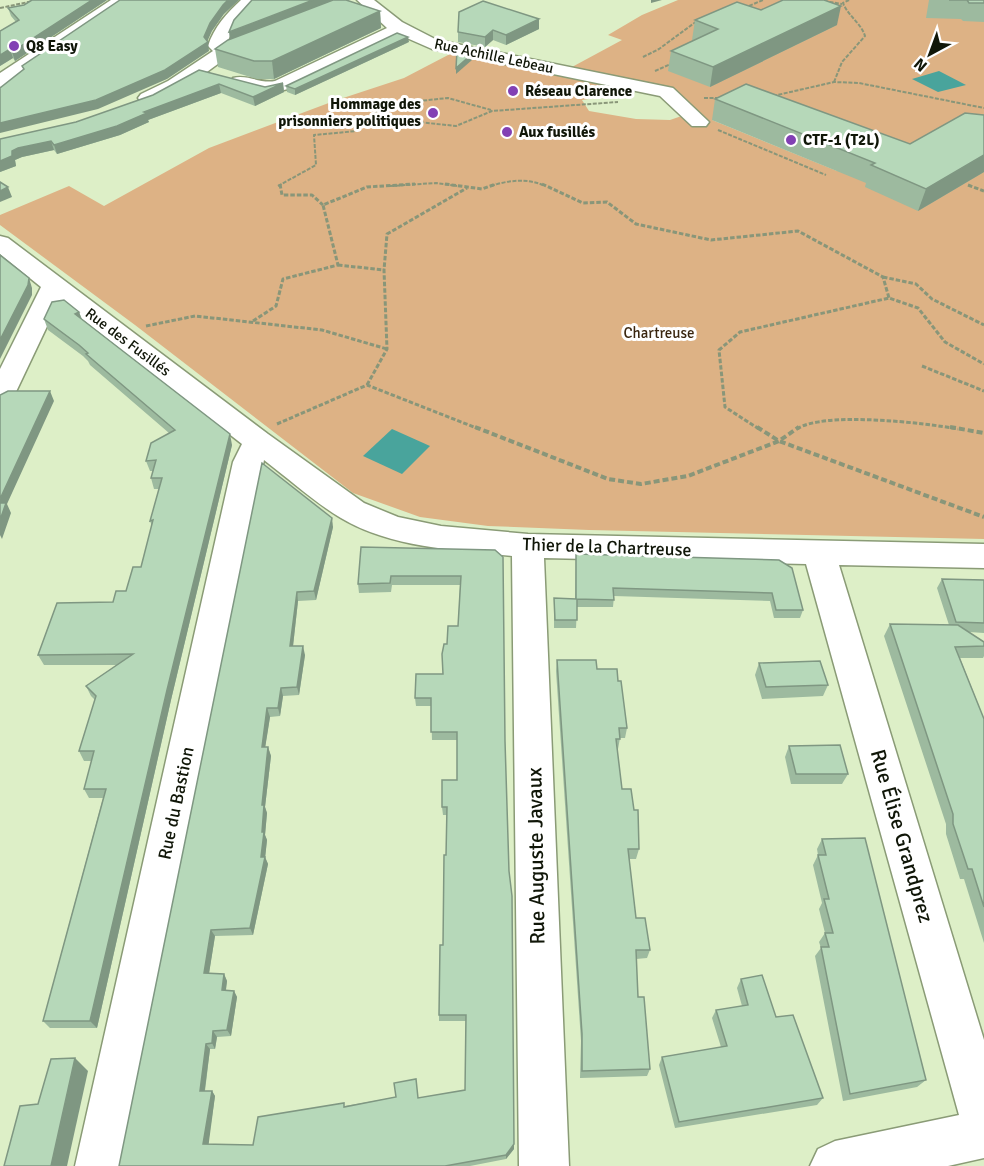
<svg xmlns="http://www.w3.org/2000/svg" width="984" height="1166" font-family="Signika,sans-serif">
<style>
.green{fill:#ddb285;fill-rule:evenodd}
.water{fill:#49a49c}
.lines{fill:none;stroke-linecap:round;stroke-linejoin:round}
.minor-casing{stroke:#8a9b76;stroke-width:3}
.major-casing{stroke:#8a9b76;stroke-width:3}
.path-far2{stroke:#899679;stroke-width:2;stroke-dasharray:4 1.5;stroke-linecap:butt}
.path-far1{stroke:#899679;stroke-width:3;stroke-dasharray:4.5 2;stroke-linecap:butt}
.path{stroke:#899679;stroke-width:4;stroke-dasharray:6 3;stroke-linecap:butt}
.minor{fill:#fff;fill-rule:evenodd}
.major{fill:#fff;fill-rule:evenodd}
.wall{fill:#9dba9f}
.shaded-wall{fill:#7f9782}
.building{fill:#b6d8b9;stroke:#7f9782;stroke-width:1.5}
.poi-dot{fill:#8240b4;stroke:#fff;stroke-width:2}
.labels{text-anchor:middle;stroke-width:6;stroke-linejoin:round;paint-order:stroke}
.far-poi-label{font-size:15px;font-weight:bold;fill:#101608;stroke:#fff;text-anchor:start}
.far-street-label{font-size:15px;fill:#101608;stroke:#fff}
.far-park-label{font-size:15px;fill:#3a260f;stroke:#fff}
.street-label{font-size:18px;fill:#101608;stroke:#fff}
.near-street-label{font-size:21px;fill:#101608;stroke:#fff}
</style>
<rect width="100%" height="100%" fill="#ddefc7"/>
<path class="green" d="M 678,0 L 984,0 L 984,539 L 589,530 L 488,526 L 420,517 L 353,493 L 135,325 L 0,225 L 0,215 L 69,186 L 104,206 L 209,148 L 334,101 L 404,78 L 450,54 L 597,82 L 604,88 L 602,94 L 595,98 L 582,100 L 589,111 L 636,119 L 670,120 L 696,111 L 666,87 L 572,67 L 622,40 L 608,35 L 642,15 ZM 712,120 L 869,152 L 837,171 Z"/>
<g class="water">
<path d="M 939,71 L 966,85 L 938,92 L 912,79 Z"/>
<path d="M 392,429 L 430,446 L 402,474 L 363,456 Z"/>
</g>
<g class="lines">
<g class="minor-casing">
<g id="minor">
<path d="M 241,0 L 259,0 L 234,27 L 226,45 L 258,35 L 264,36 L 267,40 L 264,44 C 253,48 239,51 228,57 C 207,70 166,108 141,102 L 138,98 L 141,94 L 168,81 L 213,51 L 208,46 C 214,27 227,13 241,0 Z"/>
<path d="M 357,0 L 374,0 L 402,22 L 437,40 L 673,88 L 709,122 L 706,126 L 692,126 L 660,96 L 432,49 L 400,35 L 288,89 L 267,94 L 233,86 L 231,82 L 233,78 C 247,74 261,84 275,81 L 387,28 Z"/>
<path d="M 0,236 L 8,238 L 268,434 L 364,503 L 398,517 L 441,526 L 528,534 L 984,544 L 984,568 L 839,565 L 984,1040 L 984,1158 L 948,1166 L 810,1166 L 818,1149 L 835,1141 L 959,1115 L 806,564 L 544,558 L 569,1166 L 519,1166 L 512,556 C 456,550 391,548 341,518 C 314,502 289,479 264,460 L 125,1166 L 75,1166 L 233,462 L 242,444 L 59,301 L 14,396 L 10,402 L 0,405 L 0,369 L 41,287 L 0,254 Z"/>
</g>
</g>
<g class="major-casing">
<path id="major" d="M 111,0 L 130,0 L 7,85 L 0,87 L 0,73 Z"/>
</g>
<g class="path-far2">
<path d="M 824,1 L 842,4"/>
<path d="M 0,8 L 38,0"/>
<path d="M 744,8 L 763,0"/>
<path d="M 643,57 L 659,49 L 697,21"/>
<path d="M 655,71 L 673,63"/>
<path d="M 834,82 L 842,62 L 865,36 C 861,23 848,16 843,3 L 849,0"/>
<path d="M 773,96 L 834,82 L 859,83 L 984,108"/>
<path d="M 704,98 L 723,98"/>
<path d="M 371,117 L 456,126 L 492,111 L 618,102"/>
<path d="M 718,130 L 826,175"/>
<path d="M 278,186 L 316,165 L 314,135 L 357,131 L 375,112 L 409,102 L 448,98 L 491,110"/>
<path d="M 390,186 L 436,183 L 457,186"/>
<path d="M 491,186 C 508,180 529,178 545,186"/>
</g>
<g class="path-far1">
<path d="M 280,184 L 282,195 L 312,195 L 323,205"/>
<path d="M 445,184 L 482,189 L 496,184"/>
<path d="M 542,184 L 583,203 L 607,202 L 636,224 L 711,240 L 798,231 L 883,277 L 889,298"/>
<path d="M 968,185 L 984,191"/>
<path d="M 338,265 L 384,270"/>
<path d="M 883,277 L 916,284 L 932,299 L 984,325"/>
<path d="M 253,321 L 276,306 L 283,279 L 338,265 L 323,205 L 367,187 L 415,184"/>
<path d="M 146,326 L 195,316 L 322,330 L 387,349"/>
<path d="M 922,366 L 984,391"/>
<path d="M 367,385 L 387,349 L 384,270 L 387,234 L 467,188"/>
<path d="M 277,424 L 367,385 L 479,429"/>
<path d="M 759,429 L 725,407 L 719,350 L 740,332 L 889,298 L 918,308 L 945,342 L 984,364"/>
<path d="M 797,429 C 823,411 926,423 958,429"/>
</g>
<g class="path">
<path d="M 475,427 L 608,479 L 641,484 L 688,476 L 779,441 L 799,427"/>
<path d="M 757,427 L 779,441 L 984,517"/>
<path d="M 950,427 L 984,433"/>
</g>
<use href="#minor" class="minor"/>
<use href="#major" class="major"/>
</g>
<g class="wall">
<path d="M 32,0 L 107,0 L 15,61 L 13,58 L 0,66 L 0,31 L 16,22 L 11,16 L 8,8 L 24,5 Z"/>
<path d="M 929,0 L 984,0 L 984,22 L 963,21 L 961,19 L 926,18 Z"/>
<path d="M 761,10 L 837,25 L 710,87 L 668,71 L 671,51 L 694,40 L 692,40 L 695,20 Z"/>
<path d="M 380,11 L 381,28 L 274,79 L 257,79 L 218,67 L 215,49 L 230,39 Z"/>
<path d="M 539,19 L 539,29 L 506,45 L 493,40 L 485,47 L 458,42 L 458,32 Z"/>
<path d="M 409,42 L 295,95 L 287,92 L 286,86 Z"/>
<path d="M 199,70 L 265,87 L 283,83 L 284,92 L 255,106 L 221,93 L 148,120 L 149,122 L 120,135 L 57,154 L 54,150 L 22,157 L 15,160 L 16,166 L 0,172 L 0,139 L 76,122 L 153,95 Z"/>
<path d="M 715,99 L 910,144 L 984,115 L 984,172 L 918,211 L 865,187 L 866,183 L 712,120 Z"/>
<path d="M 79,312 L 82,319 L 232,445 L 171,700 L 97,1028 L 50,1028 L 43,1021 L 103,798 L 89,798 L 84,789 L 92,761 L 84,761 L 79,751 L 95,700 L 91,696 L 86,686 L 117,665 L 44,665 L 38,655 L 113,602 L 126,591 L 141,567 L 152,526 L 150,521 L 159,489 L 154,489 L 151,478 L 153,471 L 150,471 L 146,461 L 169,433 L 90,365 L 88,361 L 83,356 L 48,330 L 44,319 Z"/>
<path d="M 262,463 L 333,527 L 316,600 L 298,601 L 293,646 L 305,655 L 299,695 L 283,696 L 280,716 L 270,717 L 265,747 L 268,747 L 271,756 L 265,807 L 267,813 L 265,835 L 267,840 L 265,857 L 268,864 L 253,935 L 215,936 L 209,973 L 224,974 L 227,981 L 226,990 L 234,991 L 237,997 L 231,1036 L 217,1037 L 215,1049 L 210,1049 L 205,1091 L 212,1091 L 215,1096 L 208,1144 L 253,1145 L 345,1106 L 396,1097 L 416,1079 L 418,1098 L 465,1090 L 466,1021 L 439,1021 L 439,1015 L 443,945 L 446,855 L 447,815 L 443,815 L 442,807 L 457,780 L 457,740 L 432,740 L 431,706 L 416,706 L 415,698 L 443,674 L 447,644 L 458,626 L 460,585 L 392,585 L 391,592 L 359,593 L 358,584 L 495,550 L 505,741 L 514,1149 L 506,1159 L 470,1166 L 119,1166 Z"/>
<path d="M 576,554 L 779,560 L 803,610 L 800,618 L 774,618 L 770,601 L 614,596 L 613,607 L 577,607 L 576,628 L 554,628 L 554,598 L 575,599 Z"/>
<path d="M 942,579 L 984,580 L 984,633 L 969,632 L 984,642 L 984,656 L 983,658 L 960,658 L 984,719 L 984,943 L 964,879 L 960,879 L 946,834 L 946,824 L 884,636 L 890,624 L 949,625 L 937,588 Z"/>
<path d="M 557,660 L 597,669 L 618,681 L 627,728 L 625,738 L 620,738 L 618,749 L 617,749 L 622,789 L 639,849 L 636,859 L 629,859 L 636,918 L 650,950 L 647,958 L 636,959 L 638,997 L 650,1069 L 647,1076 L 580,1078 L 581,1041 L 556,671 Z"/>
<path d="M 759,663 L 828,685 L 823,696 L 762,699 L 755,675 Z"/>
<path d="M 789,746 L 848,774 L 842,784 L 791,784 L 785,757 Z"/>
<path d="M 822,839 L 926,1080 L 917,1087 L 843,1101 L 815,956 L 821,948 L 819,942 L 825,933 L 819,909 L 822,903 L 813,865 L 818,855 L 817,849 Z"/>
<path d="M 741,979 L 776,1017 L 823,1098 L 817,1105 L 675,1128 L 659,1065 L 662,1057 L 721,1047 L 712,1018 L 716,1010 L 742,1006 L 737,988 Z"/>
</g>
<g class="shaded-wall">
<path d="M 92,0 L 107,0 L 15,61 L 12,52 Z"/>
<path d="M 228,0 L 239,0 L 224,14 L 212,31 L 207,42 L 208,42 L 209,51 L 167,79 L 98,109 L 0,133 L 0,123 L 204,37 L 210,23 L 223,5 Z"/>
<path d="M 313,0 L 336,0 L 230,41 L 229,32 Z"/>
<path d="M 651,0 L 662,0 L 651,3 Z"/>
<path d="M 841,6 L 837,25 L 710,87 L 713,67 Z"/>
<path d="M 380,11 L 381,28 L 274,79 L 272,61 Z"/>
<path d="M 539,19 L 539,29 L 506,45 L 506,35 Z"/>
<path d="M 493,30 L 493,40 L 485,47 L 485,37 Z"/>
<path d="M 408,37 L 409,42 L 295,95 L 295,89 Z"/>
<path d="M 10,49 L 13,58 L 0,66 L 0,55 Z"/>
<path d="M 472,54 L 472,60 L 456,74 L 456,68 Z"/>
<path d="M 283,83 L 284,92 L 255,106 L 253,97 Z"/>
<path d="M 219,84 L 221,93 L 148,120 L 149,122 L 120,135 L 57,154 L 54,145 Z"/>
<path d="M 51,141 L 54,150 L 22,157 L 15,160 L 16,166 L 0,172 L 0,161 L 12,151 L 18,148 Z"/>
<path d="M 984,155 L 984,172 L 918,211 L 926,189 Z"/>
<path d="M 8,187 L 12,197 L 0,202 L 0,191 Z"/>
<path d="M 29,278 L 32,288 L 32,295 L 0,359 L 0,340 Z"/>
<path d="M 79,312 L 83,323 L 75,314 Z"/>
<path d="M 50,391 L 54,401 L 7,504 L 11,513 L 2,539 L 0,535 L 0,499 Z"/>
<path d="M 230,434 L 232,445 L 171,700 L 97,1028 L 90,1021 L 167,690 Z"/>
<path d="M 332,518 L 333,527 L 316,600 L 314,591 Z"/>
<path d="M 297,592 L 298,601 L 292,655 L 290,646 Z"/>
<path d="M 303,646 L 305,655 L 299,695 L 297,687 Z"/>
<path d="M 281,688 L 283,696 L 280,716 L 278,708 Z"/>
<path d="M 267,708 L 270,717 L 264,755 L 262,747 Z"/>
<path d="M 268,747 L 271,756 L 265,807 L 267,813 L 265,835 L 267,840 L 265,859 L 265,857 L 268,864 L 253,935 L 250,928 L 261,857 L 262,805 Z"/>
<path d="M 211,930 L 215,936 L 208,980 L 204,973 Z"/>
<path d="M 224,974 L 227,981 L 225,996 L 222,990 Z"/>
<path d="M 234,991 L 237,997 L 231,1036 L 227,1030 Z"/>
<path d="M 213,1031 L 217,1037 L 215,1049 L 212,1043 Z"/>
<path d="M 206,1044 L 210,1049 L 204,1096 L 200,1091 Z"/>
<path d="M 75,1058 L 88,1071 L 67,1166 L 51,1166 Z"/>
<path d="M 212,1091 L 215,1096 L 208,1149 L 203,1144 Z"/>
<path d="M 514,1144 L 514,1149 L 506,1159 L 506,1155 Z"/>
</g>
<g class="building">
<path d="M 32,0 L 92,0 L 12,52 L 10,49 L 0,55 L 0,31 L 19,20 L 8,8 L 24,5 Z"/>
<path d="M 120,0 L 228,0 L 223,5 L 210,23 L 204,37 L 208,42 L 165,70 L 96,100 L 0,123 L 0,88 L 24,69 L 22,66 Z"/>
<path d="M 252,0 L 313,0 L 229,32 L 234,20 Z"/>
<path d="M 333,0 L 346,0 L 380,11 L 272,61 L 254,61 L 215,49 L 228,40 Z"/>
<path d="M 783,0 L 824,0 L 841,6 L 713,67 L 671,51 L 718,29 L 695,20 L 737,2 L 761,10 Z"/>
<path d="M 949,0 L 984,0 L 984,3 L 969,3 L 967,0 Z"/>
<path d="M 483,1 L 539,19 L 506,35 L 493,30 L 485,37 L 458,32 L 459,12 Z"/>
<path d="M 397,33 L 408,37 L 295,89 L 286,86 Z"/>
<path d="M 457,51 L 472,54 L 456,68 Z"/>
<path d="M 199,70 L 265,87 L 283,83 L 253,97 L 219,84 L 144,112 L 147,113 L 117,126 L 54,145 L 51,141 L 18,148 L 12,151 L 12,156 L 0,161 L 0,139 L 76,122 L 153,95 Z"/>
<path d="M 746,84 L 910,144 L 965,113 L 984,115 L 984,155 L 926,189 L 871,165 L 875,163 L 715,99 Z"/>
<path d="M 0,182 L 8,187 L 0,191 Z"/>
<path d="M 0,255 L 29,278 L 28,285 L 0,340 Z"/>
<path d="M 64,300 L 79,312 L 75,314 L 230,434 L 167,690 L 90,1021 L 43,1021 L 106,789 L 84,789 L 94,751 L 79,751 L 96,696 L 86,686 L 133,654 L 38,655 L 57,603 L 113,602 L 116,591 L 126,591 L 133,567 L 141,567 L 153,520 L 150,521 L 162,478 L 151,478 L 156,460 L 146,461 L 151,443 L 175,430 L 86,354 L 88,353 L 79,345 L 44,319 L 52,302 Z"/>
<path d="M 8,391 L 50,391 L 0,499 L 0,395 Z"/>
<path d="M 262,463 L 332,518 L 314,591 L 297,592 L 290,646 L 303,646 L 297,687 L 281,688 L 278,708 L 267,708 L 262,747 L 268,747 L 262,805 L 264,805 L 262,832 L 264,832 L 261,857 L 265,857 L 250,928 L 211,930 L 204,973 L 224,974 L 222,990 L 234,991 L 227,1030 L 213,1031 L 212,1043 L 206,1044 L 200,1091 L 212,1091 L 203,1144 L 253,1145 L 258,1117 L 344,1103 L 344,1107 L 396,1097 L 394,1083 L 416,1079 L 418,1098 L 465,1090 L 466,1015 L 439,1015 L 440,945 L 443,945 L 444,855 L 446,855 L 447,807 L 442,807 L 442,780 L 457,780 L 457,732 L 431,732 L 431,698 L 415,698 L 416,674 L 443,674 L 442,654 L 444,644 L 447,644 L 448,626 L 458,626 L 461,576 L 391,576 L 390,583 L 358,584 L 361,547 L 495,550 L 503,557 L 505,741 L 509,871 L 512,896 L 514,1144 L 506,1155 L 445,1166 L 119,1166 Z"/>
<path d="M 0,503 L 6,503 L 0,520 Z"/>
<path d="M 576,554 L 779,560 L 792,568 L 803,610 L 776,610 L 772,593 L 613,588 L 614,600 L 577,599 L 577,620 L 555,620 L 554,598 L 576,599 Z"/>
<path d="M 942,579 L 984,580 L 984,623 L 956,622 Z"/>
<path d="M 890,624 L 958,625 L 984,642 L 984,646 L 955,647 L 984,719 L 984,907 L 972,869 L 968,869 L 953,824 L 953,814 Z"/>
<path d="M 557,660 L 596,660 L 597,669 L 617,669 L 618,681 L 621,681 L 627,728 L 619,728 L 620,739 L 616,739 L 622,789 L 631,789 L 634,810 L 638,810 L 639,849 L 628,849 L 636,918 L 645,918 L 650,950 L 636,950 L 638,997 L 644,997 L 650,1069 L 582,1071 L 582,1034 Z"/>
<path d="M 820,661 L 828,685 L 766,687 L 759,663 Z"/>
<path d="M 840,745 L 848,774 L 796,774 L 789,746 Z"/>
<path d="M 865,838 L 926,1080 L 850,1094 L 821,947 L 829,947 L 825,933 L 833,933 L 824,899 L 829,899 L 818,855 L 826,855 L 822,839 Z"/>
<path d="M 762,975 L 776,1017 L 793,1015 L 823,1098 L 679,1122 L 662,1057 L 727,1046 L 716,1010 L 748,1005 L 741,979 Z"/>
<path d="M 75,1058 L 51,1166 L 4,1166 L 20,1106 L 38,1104 L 51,1059 Z"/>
</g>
<g class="poi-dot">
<circle cx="14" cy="46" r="6"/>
<circle cx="513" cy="91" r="6"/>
<circle cx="433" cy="113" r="6"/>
<circle cx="507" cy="132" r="6"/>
<circle cx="791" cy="140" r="6"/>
</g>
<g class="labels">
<g class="far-poi-label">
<text x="26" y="51">Q8 Easy</text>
<text x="525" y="96">Réseau Clarence</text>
<text x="421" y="109" text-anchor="end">Hommage des<tspan x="421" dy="17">prisonniers politiques</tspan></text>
<text x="519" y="137">Aux fusillés</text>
<text x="803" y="145">CTF-1 (T2L)</text>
</g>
<g class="far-street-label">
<text transform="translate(494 56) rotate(12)" y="5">Rue Achille Lebeau</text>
<text transform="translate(128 342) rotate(37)" y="5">Rue des Fusillés</text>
</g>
<g class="far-park-label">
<text x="659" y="338">Chartreuse</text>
</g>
<g class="street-label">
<text transform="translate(607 547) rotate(2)" y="6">Thier de la Chartreuse</text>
<text transform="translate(176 803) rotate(-78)" y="6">Rue du Bastion</text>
</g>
<g class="near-street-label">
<text transform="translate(902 836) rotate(74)" y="7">Rue Élise Grandprez</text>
<text transform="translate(536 856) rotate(-91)" y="7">Rue Auguste Javaux</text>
</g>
</g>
<g transform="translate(930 54) rotate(221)" stroke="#ffffff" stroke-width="4.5" paint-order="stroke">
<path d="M0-4.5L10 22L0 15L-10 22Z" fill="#101608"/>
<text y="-9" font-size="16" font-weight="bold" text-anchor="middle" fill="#101608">N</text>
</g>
</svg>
